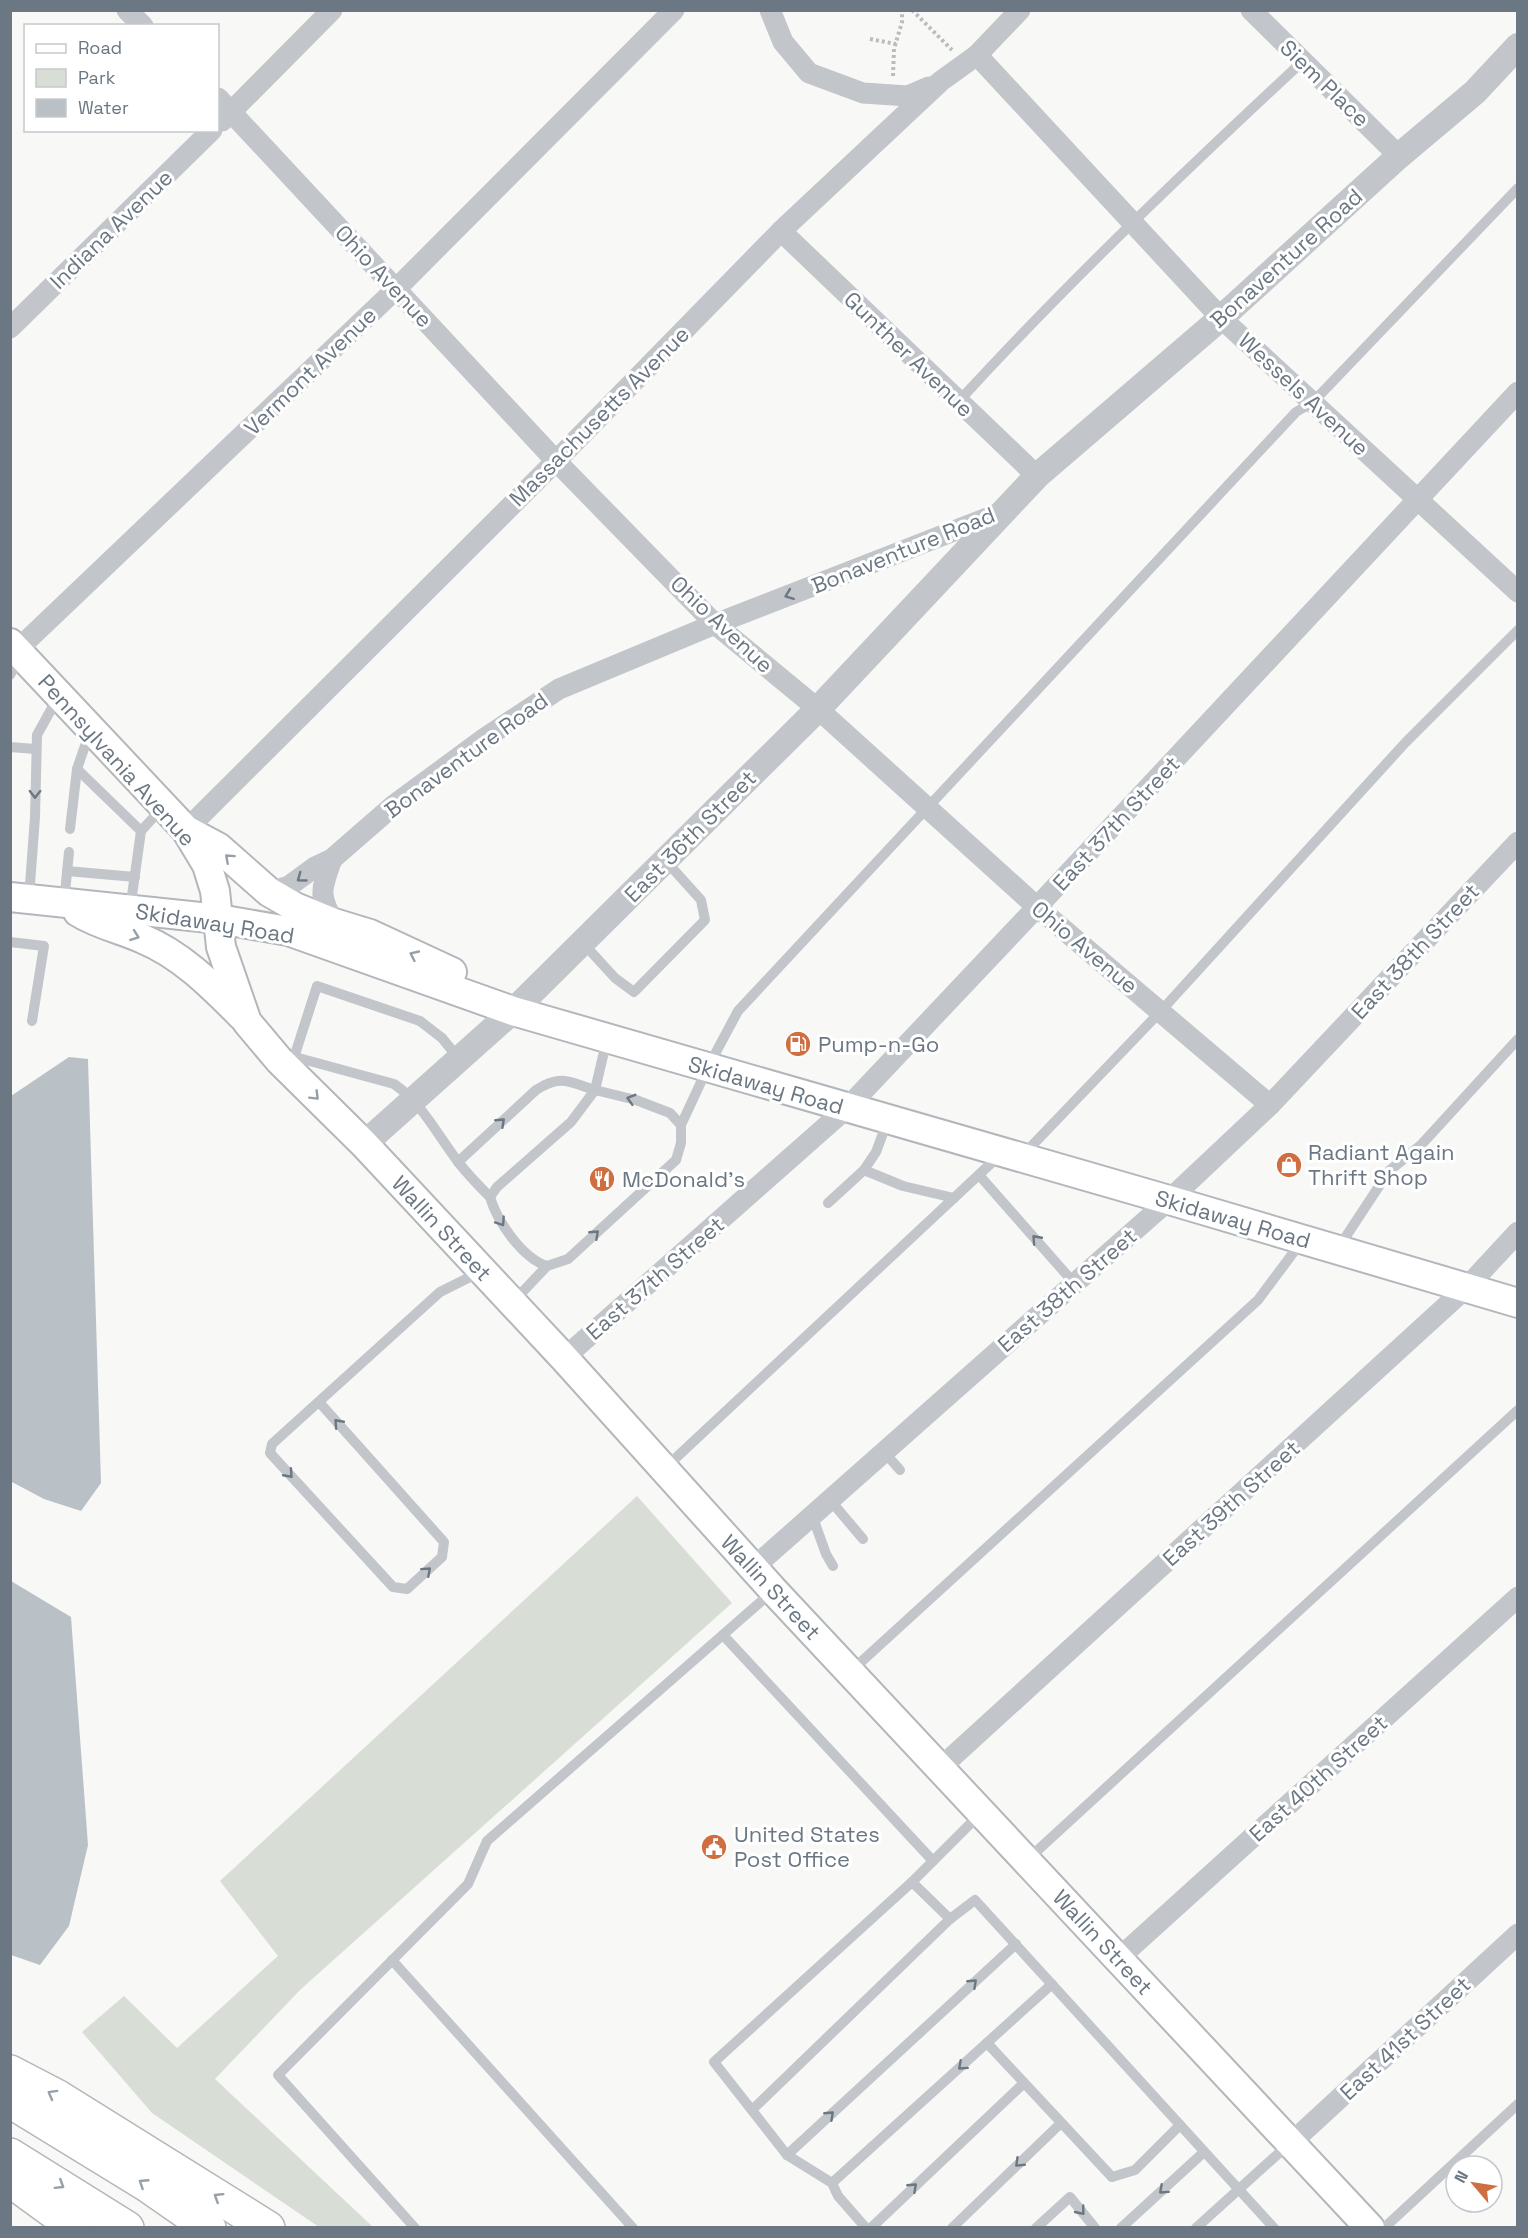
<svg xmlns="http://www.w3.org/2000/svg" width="1528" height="2238" font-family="'Space Grotesk',sans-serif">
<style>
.green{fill:#d8ddd6}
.water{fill:#b9c1c6}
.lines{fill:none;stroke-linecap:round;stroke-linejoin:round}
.secondary-casing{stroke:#b3b7bb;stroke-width:32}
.motorway-casing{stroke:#b4b7ba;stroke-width:36}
.path{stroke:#babdbf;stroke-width:4;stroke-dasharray:3 3;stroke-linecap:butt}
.service{stroke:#c2c5c9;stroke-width:10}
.minor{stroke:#c2c5c9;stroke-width:21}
.tertiary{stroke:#c2c5c9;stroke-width:26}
.secondary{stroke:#fff;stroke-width:28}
.motorway{stroke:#fff;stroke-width:33}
.oneway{stroke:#6b7783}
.oneway2{stroke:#97a0a8}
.labels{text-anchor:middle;stroke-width:6;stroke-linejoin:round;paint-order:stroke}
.street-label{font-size:22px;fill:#6b7783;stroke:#fff}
.poi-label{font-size:22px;fill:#6b7783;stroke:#fff;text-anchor:start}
</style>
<rect width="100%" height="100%" fill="#f8f8f6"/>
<path class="green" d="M 637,1496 L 732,1603 L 300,1990 L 215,2079 L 373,2227 L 319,2227 L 152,2113 L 82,2032 L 124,1996 L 177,2048 L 278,1956 L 220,1881 Z"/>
<g class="water">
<path d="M 69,1057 L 88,1059 L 101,1483 L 81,1511 L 44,1499 L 10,1481 L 11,1096 Z"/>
<path d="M 11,1581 L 71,1617 L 88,1845 L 69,1926 L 40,1965 L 11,1955 Z"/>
</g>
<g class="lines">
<g class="secondary-casing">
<g id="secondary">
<path d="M 10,643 L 186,830 L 207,865 L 215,891 L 221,947 L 247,1022 L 279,1060 L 364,1144 L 564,1358 L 774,1591 L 1370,2228"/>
<path d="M 188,831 L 218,847 L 269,892 L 295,907 L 334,923 L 370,934 L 452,972"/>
<path d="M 10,897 L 219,919 L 288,931 L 513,1011 L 1169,1200 L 1518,1303"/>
<path d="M 78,912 C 99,925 121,929 143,939 C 182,955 213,987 242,1016"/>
</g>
</g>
<g class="motorway-casing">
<g id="motorway">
<path d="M 10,2072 L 58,2097 L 268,2228"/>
<path d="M 10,2101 L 147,2185 L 209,2228"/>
<path d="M 10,2155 L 127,2228"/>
<path d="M 10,2180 L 76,2228"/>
</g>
</g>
<g class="path">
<path d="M 912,10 L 952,50"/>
<path d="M 870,39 L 896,44"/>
<path d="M 893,76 L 894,49 L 902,22 L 902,10"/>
</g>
<g class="service">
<path d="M 959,401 C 1068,282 1185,171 1303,61"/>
<path d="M 10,675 L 21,657"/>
<path d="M 90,731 L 77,769 L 141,831"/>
<path d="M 10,747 L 35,749"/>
<path d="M 70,829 L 77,769"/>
<path d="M 67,871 L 135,877"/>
<path d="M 29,898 L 35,817 L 37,735 L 58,697"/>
<path d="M 64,903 L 69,852"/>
<path d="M 130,910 L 141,831 L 162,808"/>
<path d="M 10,942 L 44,946 L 32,1021"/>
<path d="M 583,943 L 615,978 L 634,992 L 705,920 L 701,900 L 665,860"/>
<path d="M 295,1057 L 394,1084 C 421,1102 437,1134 456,1159 C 466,1173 478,1185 490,1197"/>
<path d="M 290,1070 L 317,986 L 420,1021 L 442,1038 L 459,1059"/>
<path d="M 1023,1155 L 1160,1012 L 1405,743 L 1518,630"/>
<path d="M 458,1162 L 536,1090 C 561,1074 569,1082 595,1090 L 607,1039"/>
<path d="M 864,1170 L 903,1186 L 954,1198"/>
<path d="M 979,1175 L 1074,1283"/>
<path d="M 828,1203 L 864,1170 L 876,1152 L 888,1120"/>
<path d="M 1339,1247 L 1389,1171 L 1421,1145 L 1518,1039"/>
<path d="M 547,1266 C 522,1258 497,1221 490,1197 L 497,1187 L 571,1122 L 595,1090 L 636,1100 L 670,1113 L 681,1125"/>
<path d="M 512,1303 L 547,1266 L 568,1259 L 676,1160 L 681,1143 L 681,1125 L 708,1067 L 738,1011 L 1296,412 L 1313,402 L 1518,188"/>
<path d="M 319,1402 L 444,1542 L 442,1557 L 407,1589 L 393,1587 L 270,1453 L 272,1444 L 440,1292 L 482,1271"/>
<path d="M 884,1452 L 900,1470"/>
<path d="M 664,1469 L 1001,1154"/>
<path d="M 830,1500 L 863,1539"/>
<path d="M 812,1515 L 826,1554 L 833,1566"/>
<path d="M 723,1635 L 933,1861"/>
<path d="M 850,1672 L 1258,1300 L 1302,1241"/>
<path d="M 1027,1860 L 1518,1410"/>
<path d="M 912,1882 L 950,1919 L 975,1900 L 1274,2228"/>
<path d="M 392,1960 L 633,2228"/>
<path d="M 987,2043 L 1112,2177 L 1135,2170 L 1180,2125"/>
<path d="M 752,2110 L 950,1919"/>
<path d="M 787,2155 L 1016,1944"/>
<path d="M 832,2183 L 1052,1984"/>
<path d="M 415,2228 L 278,2075 L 468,1884 L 487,1841 L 773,1591"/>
<path d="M 866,2228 L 838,2196 L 832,2183 L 787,2155 L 714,2062 L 912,1882 L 981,1813"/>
<path d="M 871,2228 L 1024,2083"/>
<path d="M 952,2228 L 1061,2123"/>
<path d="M 1036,2228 L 1070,2197 L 1095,2228"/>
<path d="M 1121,2228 L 1204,2152"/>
<path d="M 1196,2228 L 1289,2144"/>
<path d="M 1384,2228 L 1518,2104"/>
</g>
<g class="minor">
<path d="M 127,10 L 143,26"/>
<path d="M 770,10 L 783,42 L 809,73 L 863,93 L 908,96 L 929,87"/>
<path d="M 1251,10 L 1399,156"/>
<path d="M 977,55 L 1221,318 L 1518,592"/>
<path d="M 218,98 L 556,461 L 715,624 L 818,709 L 1037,907 L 1270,1105"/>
<path d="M 222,121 L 332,10"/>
<path d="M 781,231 L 1037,476"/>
<path d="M 10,328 L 212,130"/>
<path d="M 17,650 L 396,289 L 674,10"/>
<path d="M 186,830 L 556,461 L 781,231 L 941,81 L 977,55 L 1020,10"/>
<path d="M 332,859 C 321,890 318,894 334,923"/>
<path d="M 269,892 L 289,886 L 315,867 L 332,859 L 394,805 L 485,738 L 559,689 L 715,624 L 1000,513"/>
<path d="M 564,1358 L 847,1108 L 1037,907 L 1518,392"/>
<path d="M 753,1568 L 1169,1200 L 1270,1105 L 1518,842"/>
<path d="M 939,1769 L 1466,1288 L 1518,1232"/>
<path d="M 1119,1958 L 1518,1597"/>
<path d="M 1292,2142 L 1518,1934"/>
</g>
<path class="tertiary" d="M 364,1144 L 513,1011 L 818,709 L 1037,476 L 1221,318 L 1399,156 L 1475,92 L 1518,46"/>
<use href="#secondary" class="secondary"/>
<use href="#motorway" class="motorway"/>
</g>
<defs><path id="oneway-chevron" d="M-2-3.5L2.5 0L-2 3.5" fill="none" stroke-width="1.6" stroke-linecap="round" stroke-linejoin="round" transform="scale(1.5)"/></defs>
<g class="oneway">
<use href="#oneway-chevron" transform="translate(789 595) rotate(159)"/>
<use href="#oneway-chevron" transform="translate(35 794) rotate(91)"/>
<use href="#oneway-chevron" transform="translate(301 878) rotate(144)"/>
<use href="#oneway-chevron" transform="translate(631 1099) rotate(-164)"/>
<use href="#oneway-chevron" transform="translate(501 1122) rotate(-43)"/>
<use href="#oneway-chevron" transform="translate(501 1222) rotate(56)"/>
<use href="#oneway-chevron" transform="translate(595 1234) rotate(-43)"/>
<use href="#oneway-chevron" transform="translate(1036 1239) rotate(-132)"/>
<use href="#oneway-chevron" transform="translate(338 1423) rotate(-132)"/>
<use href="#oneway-chevron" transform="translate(289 1474) rotate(48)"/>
<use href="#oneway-chevron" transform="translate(427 1571) rotate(-42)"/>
<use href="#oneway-chevron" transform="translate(973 1983) rotate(-43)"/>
<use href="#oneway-chevron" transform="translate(962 2066) rotate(138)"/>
<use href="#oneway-chevron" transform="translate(830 2115) rotate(-43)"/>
<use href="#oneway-chevron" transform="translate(1019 2163) rotate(136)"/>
<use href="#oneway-chevron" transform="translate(913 2187) rotate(-43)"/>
<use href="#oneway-chevron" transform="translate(1163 2190) rotate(138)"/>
<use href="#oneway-chevron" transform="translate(1081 2211) rotate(51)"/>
</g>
<g class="oneway2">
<use href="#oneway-chevron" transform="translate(229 858) rotate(-138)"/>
<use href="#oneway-chevron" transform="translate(135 936) rotate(20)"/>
<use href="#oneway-chevron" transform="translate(414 955) rotate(-155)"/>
<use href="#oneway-chevron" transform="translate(315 1096) rotate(45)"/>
<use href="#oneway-chevron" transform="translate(52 2094) rotate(-151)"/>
<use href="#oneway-chevron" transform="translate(143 2183) rotate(-147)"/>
<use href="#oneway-chevron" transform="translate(60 2185) rotate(32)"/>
<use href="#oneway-chevron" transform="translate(218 2197) rotate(-148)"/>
</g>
<defs>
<g id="fuel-disc" transform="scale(1.35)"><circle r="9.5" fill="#ce6e41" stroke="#fff"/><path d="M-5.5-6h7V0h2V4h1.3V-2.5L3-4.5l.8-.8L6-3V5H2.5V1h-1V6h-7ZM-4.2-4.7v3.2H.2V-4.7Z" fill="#fff"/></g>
<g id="shop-disc" transform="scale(1.35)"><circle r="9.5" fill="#ce6e41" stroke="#fff"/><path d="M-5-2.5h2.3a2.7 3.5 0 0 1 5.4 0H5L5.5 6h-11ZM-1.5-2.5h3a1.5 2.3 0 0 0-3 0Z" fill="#fff"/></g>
<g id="restaurant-disc" transform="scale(1.35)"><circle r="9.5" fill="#ce6e41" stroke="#fff"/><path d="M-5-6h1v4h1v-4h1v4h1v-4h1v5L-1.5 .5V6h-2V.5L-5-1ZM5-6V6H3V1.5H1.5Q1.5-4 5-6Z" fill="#fff"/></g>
<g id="civic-disc" transform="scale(1.35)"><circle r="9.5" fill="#ce6e41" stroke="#fff"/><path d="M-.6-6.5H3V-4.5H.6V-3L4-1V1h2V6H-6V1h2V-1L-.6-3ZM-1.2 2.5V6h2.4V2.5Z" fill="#fff"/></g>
</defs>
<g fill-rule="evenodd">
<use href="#fuel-disc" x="798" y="1044"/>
<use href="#shop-disc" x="1289" y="1165"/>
<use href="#restaurant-disc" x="602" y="1179"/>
<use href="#civic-disc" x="714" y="1847"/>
</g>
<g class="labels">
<g class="street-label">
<text transform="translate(1325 83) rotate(44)" y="8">Siem Place</text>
<text transform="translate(111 229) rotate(-44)" y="8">Indiana Avenue</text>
<text transform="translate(1286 258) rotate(-42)" y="8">Bonaventure Road</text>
<text transform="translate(384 276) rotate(47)" y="8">Ohio Avenue</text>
<text transform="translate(909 354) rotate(44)" y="8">Gunther Avenue</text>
<text transform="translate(310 371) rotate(-44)" y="8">Vermont Avenue</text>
<text transform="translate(1304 394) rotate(43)" y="8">Wessels Avenue</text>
<text transform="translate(599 416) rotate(-45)" y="8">Massachusetts Avenue</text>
<text transform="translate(903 550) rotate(-22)" y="8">Bonaventure Road</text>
<text transform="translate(722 624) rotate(43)" y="8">Ohio Avenue</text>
<text transform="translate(466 755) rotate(-36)" y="8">Bonaventure Road</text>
<text transform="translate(117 760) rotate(48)" y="8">Pennsylvania Avenue</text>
<text transform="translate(1116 823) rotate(-47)" y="8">East 37th Street</text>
<text transform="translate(690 836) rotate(-45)" y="8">East 36th Street</text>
<text transform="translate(215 923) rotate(9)" y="8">Skidaway Road</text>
<text transform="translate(1085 947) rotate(40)" y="8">Ohio Avenue</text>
<text transform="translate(1415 951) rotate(-47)" y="8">East 38th Street</text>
<text transform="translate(766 1085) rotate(16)" y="8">Skidaway Road</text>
<text transform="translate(1233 1219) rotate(16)" y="8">Skidaway Road</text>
<text transform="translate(442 1228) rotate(47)" y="8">Wallin Street</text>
<text transform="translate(655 1278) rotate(-41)" y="8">East 37th Street</text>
<text transform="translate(1067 1290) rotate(-41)" y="8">East 38th Street</text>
<text transform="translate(1231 1503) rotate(-42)" y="8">East 39th Street</text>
<text transform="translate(771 1587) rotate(47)" y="8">Wallin Street</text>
<text transform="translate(1318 1778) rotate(-42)" y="8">East 40th Street</text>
<text transform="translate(1103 1942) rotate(47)" y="8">Wallin Street</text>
<text transform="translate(1405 2038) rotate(-43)" y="8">East 41st Street</text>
</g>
<g class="poi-label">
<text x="818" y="1052">Pump-n-Go</text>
<text x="1308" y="1160">Radiant Again<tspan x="1308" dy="25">Thrift Shop</tspan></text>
<text x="622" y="1187">McDonald's</text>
<text x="734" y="1842">United States<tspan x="734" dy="25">Post Office</tspan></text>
</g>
</g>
<rect width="1528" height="2238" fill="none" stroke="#6b7783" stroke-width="24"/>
<rect x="24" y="24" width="195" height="108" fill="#ffffff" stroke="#c4c9cd" stroke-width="1.5"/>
<rect x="36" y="44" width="30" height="9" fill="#ffffff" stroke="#c4c9cd" stroke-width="1.5"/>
<text x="78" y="54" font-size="18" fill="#6b7783">Road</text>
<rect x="36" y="69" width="30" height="18" fill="#d8ddd6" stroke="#c4c9cd" stroke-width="1.5"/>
<text x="78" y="84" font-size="18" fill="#6b7783">Park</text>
<rect x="36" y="99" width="30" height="18" fill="#b9c1c6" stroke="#c4c9cd" stroke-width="1.5"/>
<text x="78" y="114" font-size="18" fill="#6b7783">Water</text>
<g transform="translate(1474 2184) rotate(299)"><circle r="28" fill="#ffffff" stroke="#c4c9cd" stroke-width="1.5"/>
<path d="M0-4.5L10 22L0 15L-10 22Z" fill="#ce6e41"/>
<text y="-9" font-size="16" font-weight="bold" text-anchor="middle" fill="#6b7783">N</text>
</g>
</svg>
